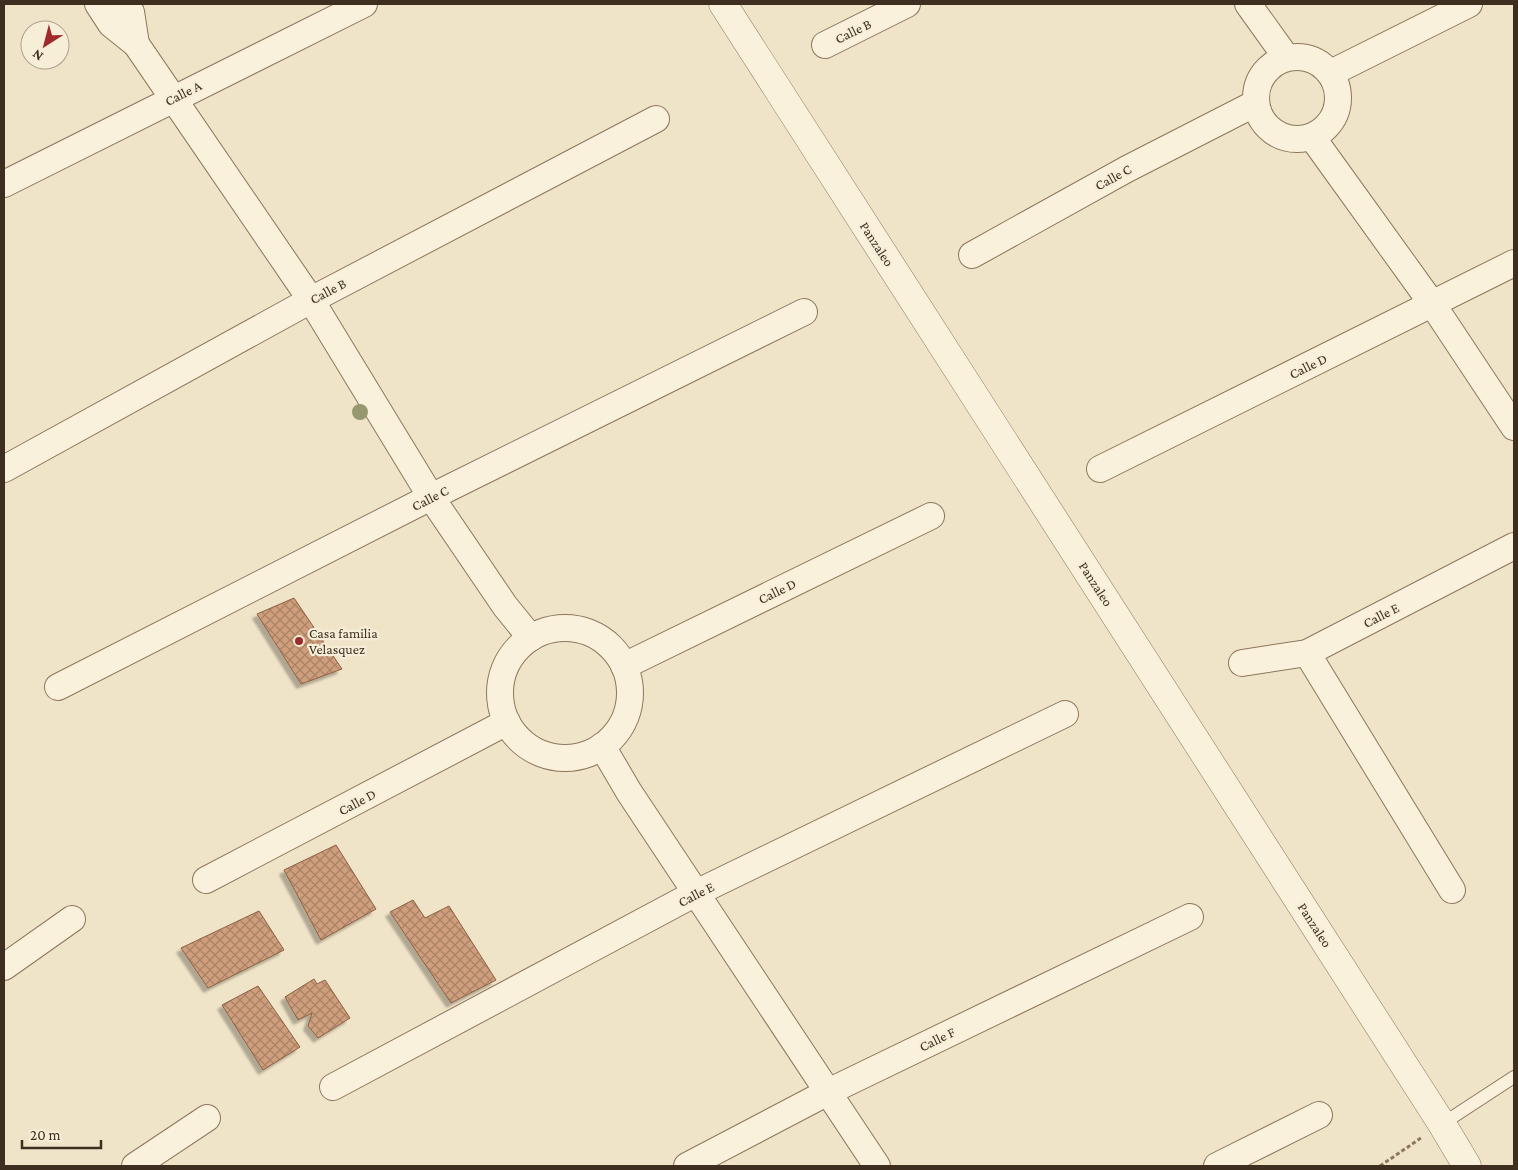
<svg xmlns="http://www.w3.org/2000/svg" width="1518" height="1170" font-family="'Crimson Pro',serif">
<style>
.building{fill:url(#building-cross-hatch);stroke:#8d5f41;filter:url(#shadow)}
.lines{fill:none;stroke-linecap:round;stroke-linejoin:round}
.service-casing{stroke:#8d765c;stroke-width:14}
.minor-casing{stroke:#8d765c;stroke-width:28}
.tertiary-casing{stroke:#8d765c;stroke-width:29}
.path{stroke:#8d765c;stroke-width:3;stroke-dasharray:4 2.5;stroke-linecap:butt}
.service{stroke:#faf1dc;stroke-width:12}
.minor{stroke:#faf1dc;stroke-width:26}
.tertiary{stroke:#faf1dc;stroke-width:28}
.tree{fill:#96986f}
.poi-dot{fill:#9e2a2b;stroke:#f7eed8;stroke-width:2}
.labels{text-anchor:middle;stroke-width:4.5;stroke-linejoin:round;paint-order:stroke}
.street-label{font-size:14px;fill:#3d2e20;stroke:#f7eed8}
.poi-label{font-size:14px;fill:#3d2e20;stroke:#f7eed8;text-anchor:start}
</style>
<defs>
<pattern id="building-cross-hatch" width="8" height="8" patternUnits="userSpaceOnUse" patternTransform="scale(1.25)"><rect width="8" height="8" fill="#cf9f7d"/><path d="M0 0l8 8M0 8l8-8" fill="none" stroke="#a98266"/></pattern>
<filter id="shadow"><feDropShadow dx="-4.5" dy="4.5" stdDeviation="1" flood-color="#0004"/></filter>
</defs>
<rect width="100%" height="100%" fill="#f0e4c8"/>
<g class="building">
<path d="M 294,598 L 342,669 L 301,684 L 257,614 Z"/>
<path d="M 336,845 L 376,909 L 321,940 L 284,870 Z"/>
<path d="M 413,900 L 425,918 L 449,906 L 496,980 L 451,1003 L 390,912 Z"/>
<path d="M 259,911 L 284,950 L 208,988 L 181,948 Z"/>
<path d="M 314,979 L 317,984 L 325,980 L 350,1018 L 318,1038 L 308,1026 L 312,1013 L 298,1020 L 285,997 Z"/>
<path d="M 258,986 L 300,1047 L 263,1070 L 222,1005 Z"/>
</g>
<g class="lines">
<g class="service-casing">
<path id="service" d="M 1442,1124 L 1514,1077"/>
</g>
<g class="minor-casing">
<g id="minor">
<path d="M 98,4 L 111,24 L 136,44 L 311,300 L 431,497 L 505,606 L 531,638"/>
<path d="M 125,4 L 131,12 L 136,44"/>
<path d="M 1248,4 L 1286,57"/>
<path d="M 825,45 L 907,4"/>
<circle cx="1297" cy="98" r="41"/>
<path d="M 1331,73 L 1469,4"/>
<path d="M 1312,137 L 1433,305 L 1514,427"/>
<path d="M 4,184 L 364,4"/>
<path d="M 972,255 L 1127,169 L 1256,103"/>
<path d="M 4,469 L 311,300 L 656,119"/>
<path d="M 1100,469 L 1514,263"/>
<circle cx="565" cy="693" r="65"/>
<path d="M 1307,653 L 1452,890"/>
<path d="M 1242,663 L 1307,653 L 1514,546"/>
<path d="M 624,666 L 931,516"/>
<path d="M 58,687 L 431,497 L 804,312"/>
<path d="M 602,746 L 629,792 L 877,1166"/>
<path d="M 206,880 L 507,722"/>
<path d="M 4,967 L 72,919"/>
<path d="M 333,1087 L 696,893 L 1065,714"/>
<path d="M 135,1166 L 207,1118"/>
<path d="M 687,1166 L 828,1092 L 1190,917"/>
<path d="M 1217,1166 L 1319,1115"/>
</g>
</g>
<g class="tertiary-casing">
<path id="tertiary" d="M 723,4 L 1442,1124 L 1467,1166"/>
</g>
<path class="path" d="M 1380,1166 L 1421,1138"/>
<use href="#service" class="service"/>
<use href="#minor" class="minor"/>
<use href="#tertiary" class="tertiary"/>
</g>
<circle class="tree" cx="360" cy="412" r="8"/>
<circle class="poi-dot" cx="299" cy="641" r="5"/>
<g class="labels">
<g class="street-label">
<text transform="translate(853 31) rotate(-26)" y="5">Calle B</text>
<text transform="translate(183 93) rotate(-27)" y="5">Calle A</text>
<text transform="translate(1113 177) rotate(-29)" y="5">Calle C</text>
<text transform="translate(877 244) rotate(57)" y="5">Panzaleo</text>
<text transform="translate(328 291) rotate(-28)" y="5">Calle B</text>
<text transform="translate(1308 366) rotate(-26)" y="5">Calle D</text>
<text transform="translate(430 498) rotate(-27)" y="5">Calle C</text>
<text transform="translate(1096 584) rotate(57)" y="5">Panzaleo</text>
<text transform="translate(777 591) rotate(-26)" y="5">Calle D</text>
<text transform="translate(1381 615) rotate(-27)" y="5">Calle E</text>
<text transform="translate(357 802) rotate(-28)" y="5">Calle D</text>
<text transform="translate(696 894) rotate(-27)" y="5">Calle E</text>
<text transform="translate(1315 925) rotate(57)" y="5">Panzaleo</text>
<text transform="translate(937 1039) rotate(-26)" y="5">Calle F</text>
</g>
<g class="poi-label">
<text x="309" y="638">Casa familia<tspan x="309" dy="16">Velasquez</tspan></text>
</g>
</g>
<rect width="1518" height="1170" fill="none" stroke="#3d2e20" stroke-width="10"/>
<g transform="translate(45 45) rotate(216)"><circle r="24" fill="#f7eed8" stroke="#ada18e"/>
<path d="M0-4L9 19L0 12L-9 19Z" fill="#9e2a2b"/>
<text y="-8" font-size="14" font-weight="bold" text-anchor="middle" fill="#3d2e20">N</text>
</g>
<path d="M22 1140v8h79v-8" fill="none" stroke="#3d2e20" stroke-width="2.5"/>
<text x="30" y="1140" font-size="15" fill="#3d2e20" stroke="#f7eed8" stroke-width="4" paint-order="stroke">20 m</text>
</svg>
